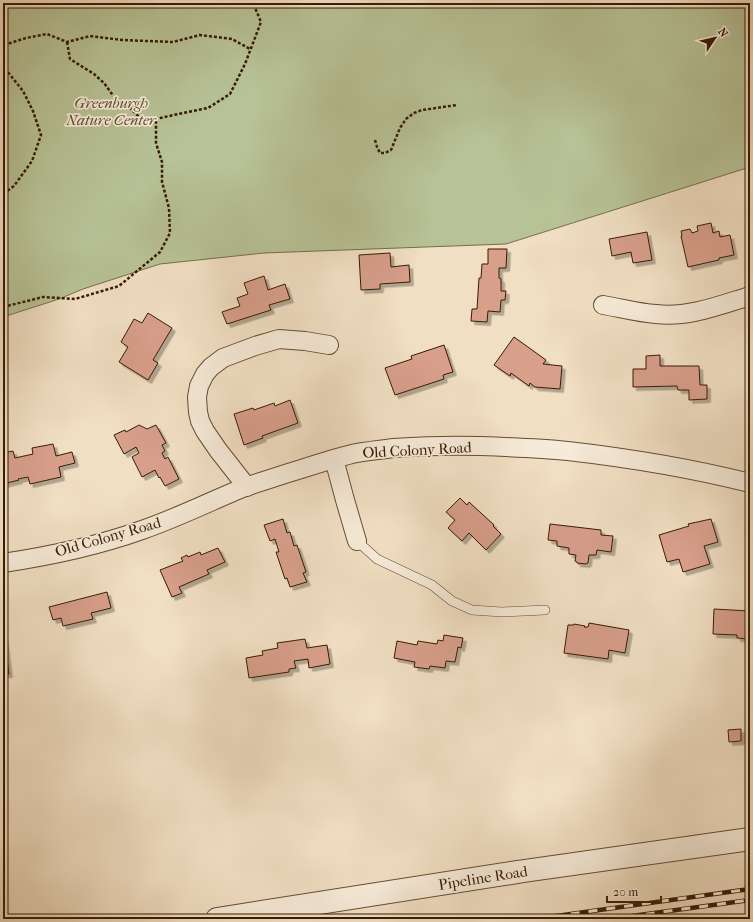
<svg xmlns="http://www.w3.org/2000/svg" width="753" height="922" font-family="'IM FELL French Canon',serif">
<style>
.green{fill:#b7c296;stroke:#776e4c}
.building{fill:#d89f8b;stroke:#371b01;filter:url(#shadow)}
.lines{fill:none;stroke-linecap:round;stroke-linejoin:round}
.service-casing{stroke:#664c32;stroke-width:10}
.minor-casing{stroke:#664c32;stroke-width:20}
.tertiary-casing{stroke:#664c32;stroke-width:24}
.path{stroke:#371b01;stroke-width:2.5;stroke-dasharray:3 2;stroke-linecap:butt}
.service{stroke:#f6ead8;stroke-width:9}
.minor{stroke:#f6ead8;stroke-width:18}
.tertiary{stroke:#f6ead8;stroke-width:22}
.rail-casing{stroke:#371b01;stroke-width:4.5}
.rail{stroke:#f6ead8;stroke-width:3;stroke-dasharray:9;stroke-linecap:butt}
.labels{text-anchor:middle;stroke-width:3.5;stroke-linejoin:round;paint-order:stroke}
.park-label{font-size:15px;font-style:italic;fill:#5d4d2e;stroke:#f6ead8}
.street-label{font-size:15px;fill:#371b01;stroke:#f6ead8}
</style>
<defs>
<filter id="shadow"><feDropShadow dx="3.5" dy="3.5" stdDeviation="0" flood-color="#0004"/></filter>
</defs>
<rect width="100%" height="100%" fill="#f1dfc3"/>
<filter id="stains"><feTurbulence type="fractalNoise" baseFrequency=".005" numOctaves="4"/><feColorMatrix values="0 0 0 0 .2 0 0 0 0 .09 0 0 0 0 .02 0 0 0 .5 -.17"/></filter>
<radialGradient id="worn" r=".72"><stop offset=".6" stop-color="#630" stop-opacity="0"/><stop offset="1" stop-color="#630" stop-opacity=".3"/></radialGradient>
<path class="green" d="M 3,3 L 750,3 L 750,167 L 506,244 L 264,253 L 160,264 L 83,289 L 59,299 L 3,317 Z"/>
<g class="building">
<path d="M 711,223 L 713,233 L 719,231 L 720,237 L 730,235 L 734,255 L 719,258 L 719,260 L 688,267 L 681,236 L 682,236 L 681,231 L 690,229 L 692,233 L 698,231 L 697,226 Z"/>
<path d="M 647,232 L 652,260 L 633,263 L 631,252 L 612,256 L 609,239 Z"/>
<path d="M 488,249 L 507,249 L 506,268 L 499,268 L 499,278 L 501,279 L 501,291 L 506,291 L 505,300 L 501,300 L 500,312 L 488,311 L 487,322 L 471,321 L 472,309 L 477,309 L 479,278 L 481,278 L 482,264 L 488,264 Z"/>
<path d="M 390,253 L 391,267 L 409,265 L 410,282 L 380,284 L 380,289 L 361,290 L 359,255 Z"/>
<path d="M 264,276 L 268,290 L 285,284 L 290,299 L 269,305 L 271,310 L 227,324 L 222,312 L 240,306 L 237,298 L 248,294 L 244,283 Z"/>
<path d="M 148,313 L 172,328 L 153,360 L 158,363 L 148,380 L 119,362 L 128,347 L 121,342 L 134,319 L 142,323 Z"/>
<path d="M 514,337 L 546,360 L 543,364 L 562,366 L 560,389 L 535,387 L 530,383 L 529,386 L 511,373 L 510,376 L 494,365 Z"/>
<path d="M 444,345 L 453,372 L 443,375 L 444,379 L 395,395 L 385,368 L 412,359 L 411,356 Z"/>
<path d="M 660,355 L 660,366 L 699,366 L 700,385 L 707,385 L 707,399 L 689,400 L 689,390 L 678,390 L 677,386 L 633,387 L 633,369 L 646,369 L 646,356 Z"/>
<path d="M 290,400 L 298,423 L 262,436 L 263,438 L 244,445 L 234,414 L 253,408 L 254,410 L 274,403 L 275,406 Z"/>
<path d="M 139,425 L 147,429 L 156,425 L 166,443 L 162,445 L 165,451 L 162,453 L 165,459 L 168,457 L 179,479 L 165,486 L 160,477 L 159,478 L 155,470 L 142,477 L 132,457 L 139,453 L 136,447 L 124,454 L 114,435 L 125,430 L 126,432 Z"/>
<path d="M 53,444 L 56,456 L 72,452 L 75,463 L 59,467 L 61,477 L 30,484 L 28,477 L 18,479 L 19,480 L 3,484 L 3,453 L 13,451 L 15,458 L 33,454 L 32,448 Z"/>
<path d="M 460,498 L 467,505 L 469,502 L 494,525 L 493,526 L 501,534 L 486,550 L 469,533 L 462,541 L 448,528 L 455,520 L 446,512 Z"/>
<path d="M 283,519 L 287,533 L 290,532 L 294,546 L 297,545 L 306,572 L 303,573 L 307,582 L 290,587 L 287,578 L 285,579 L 276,552 L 279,552 L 275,539 L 270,541 L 264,525 Z"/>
<path d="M 711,519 L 718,542 L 704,546 L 710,564 L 683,572 L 679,559 L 667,562 L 659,535 L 689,526 L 688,524 Z"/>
<path d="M 550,524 L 601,530 L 601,535 L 613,536 L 611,552 L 597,550 L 596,555 L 589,555 L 588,563 L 587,563 L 586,564 L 577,563 L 577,562 L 575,561 L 576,555 L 569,554 L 569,548 L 557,546 L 557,541 L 548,540 Z"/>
<path d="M 218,548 L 225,562 L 207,570 L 209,574 L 179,587 L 182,593 L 172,597 L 160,570 L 183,561 L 181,558 L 187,555 L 188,557 L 200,552 L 201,555 Z"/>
<path d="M 107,592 L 111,608 L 91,613 L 93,619 L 63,626 L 61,618 L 53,620 L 49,607 Z"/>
<path d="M 714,609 L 750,611 L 750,639 L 737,638 L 737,635 L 713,634 Z"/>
<path d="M 589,623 L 629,630 L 625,653 L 609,650 L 608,659 L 564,653 L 568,625 L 574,625 L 574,624 L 585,626 L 584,627 L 588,627 Z"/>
<path d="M 3,635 L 4,635 L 9,674 L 3,674 Z"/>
<path d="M 444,635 L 463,638 L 461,648 L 458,647 L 455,662 L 446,661 L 445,668 L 430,666 L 429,669 L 414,667 L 415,662 L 394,658 L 397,641 L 417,645 L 418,641 L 437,644 L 438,640 L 443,641 Z"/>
<path d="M 305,639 L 307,648 L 327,645 L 330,664 L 309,668 L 308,659 L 294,661 L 296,668 L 289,669 L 289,672 L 249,678 L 246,658 L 263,655 L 262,651 L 278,648 L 277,643 Z"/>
<path d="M 741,729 L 741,741 L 729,742 L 728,730 Z"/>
</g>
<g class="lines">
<g class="service-casing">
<path id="service" d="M 357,541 L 377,559 L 432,585 L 452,601 L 472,610 L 502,612 L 545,610"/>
</g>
<g class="minor-casing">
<g id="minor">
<path d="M 603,305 C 621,308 638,313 656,314 C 688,318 720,305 750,296"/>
<path d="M 334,459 L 345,500 L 357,541"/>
<path d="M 247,487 L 218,450 L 205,431 L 200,421 L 198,412 L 197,397 L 199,386 L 205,374 L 211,367 L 223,358 L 255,346 L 279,339 L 305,341 L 329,345"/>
<path d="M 3,563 C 50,556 97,546 142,530 C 177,518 211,501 245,487 C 257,483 270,479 282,475 C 305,468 328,460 352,454 C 366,451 380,450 394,448 C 423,446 451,445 479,446 C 508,447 538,448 568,451 C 629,458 690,468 750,483"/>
</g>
</g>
<g class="tertiary-casing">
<path id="tertiary" d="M 217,919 L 524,871 L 750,839"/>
</g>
<g class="path">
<path d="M 67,42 L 70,59 L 94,74 L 104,83 L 117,101 L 130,108 L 140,118 L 156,119 L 178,114 L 208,108 L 230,94 L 245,64 L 261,22 L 253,3"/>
<path d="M 3,43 L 4,45 L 7,71 L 23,91 L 33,111 L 41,135 L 32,161 L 14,186 L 3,194"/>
<path d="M 4,45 L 26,38 L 47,34 L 67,42 L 90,36 L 122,40 L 173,42 L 200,35 L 232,39 L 250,49"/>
<path d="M 375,140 L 377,147 L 380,153 L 385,153 L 391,150 L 400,128 L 406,119 L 414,113 L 422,110 L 457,105"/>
<path d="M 3,307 L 43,297 L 75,299 L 119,286 L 160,252 L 170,233 L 169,208 L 162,182 L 162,162 L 156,143 L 156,119"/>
</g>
<use href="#service" class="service"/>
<use href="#minor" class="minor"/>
<use href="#tertiary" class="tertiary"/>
<g class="rail-casing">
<g id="rail">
<path d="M 535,919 L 750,889"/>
<path d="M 610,919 L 750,900"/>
</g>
</g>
<use href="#rail" class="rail"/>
</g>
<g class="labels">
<g class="park-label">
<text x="111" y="108">Greenburgh<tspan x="111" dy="17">Nature Center</tspan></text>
</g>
<g class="street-label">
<text transform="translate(417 450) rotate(-3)" y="5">Old Colony Road</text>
<text transform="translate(108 537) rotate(-16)" y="5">Old Colony Road</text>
<text transform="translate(483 878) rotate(-9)" y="5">Pipeline Road</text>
</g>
</g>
<rect width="753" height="922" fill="none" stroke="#f1dfc3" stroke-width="16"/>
<rect x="4" y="4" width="745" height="914" fill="none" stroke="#371b01" stroke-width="2"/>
<rect x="8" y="8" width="737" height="906" fill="none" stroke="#371b01"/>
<g transform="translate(715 38) rotate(55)" stroke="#f6ead8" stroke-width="3" paint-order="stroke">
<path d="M0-3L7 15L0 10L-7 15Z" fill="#371b01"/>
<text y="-6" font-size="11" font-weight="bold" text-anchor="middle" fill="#371b01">N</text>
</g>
<path d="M607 896v6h54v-6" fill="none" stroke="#371b01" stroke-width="2"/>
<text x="613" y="896" font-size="12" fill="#371b01" stroke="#f6ead8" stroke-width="3" paint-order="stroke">20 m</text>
<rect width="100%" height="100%" filter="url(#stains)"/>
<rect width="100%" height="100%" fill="url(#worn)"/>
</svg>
